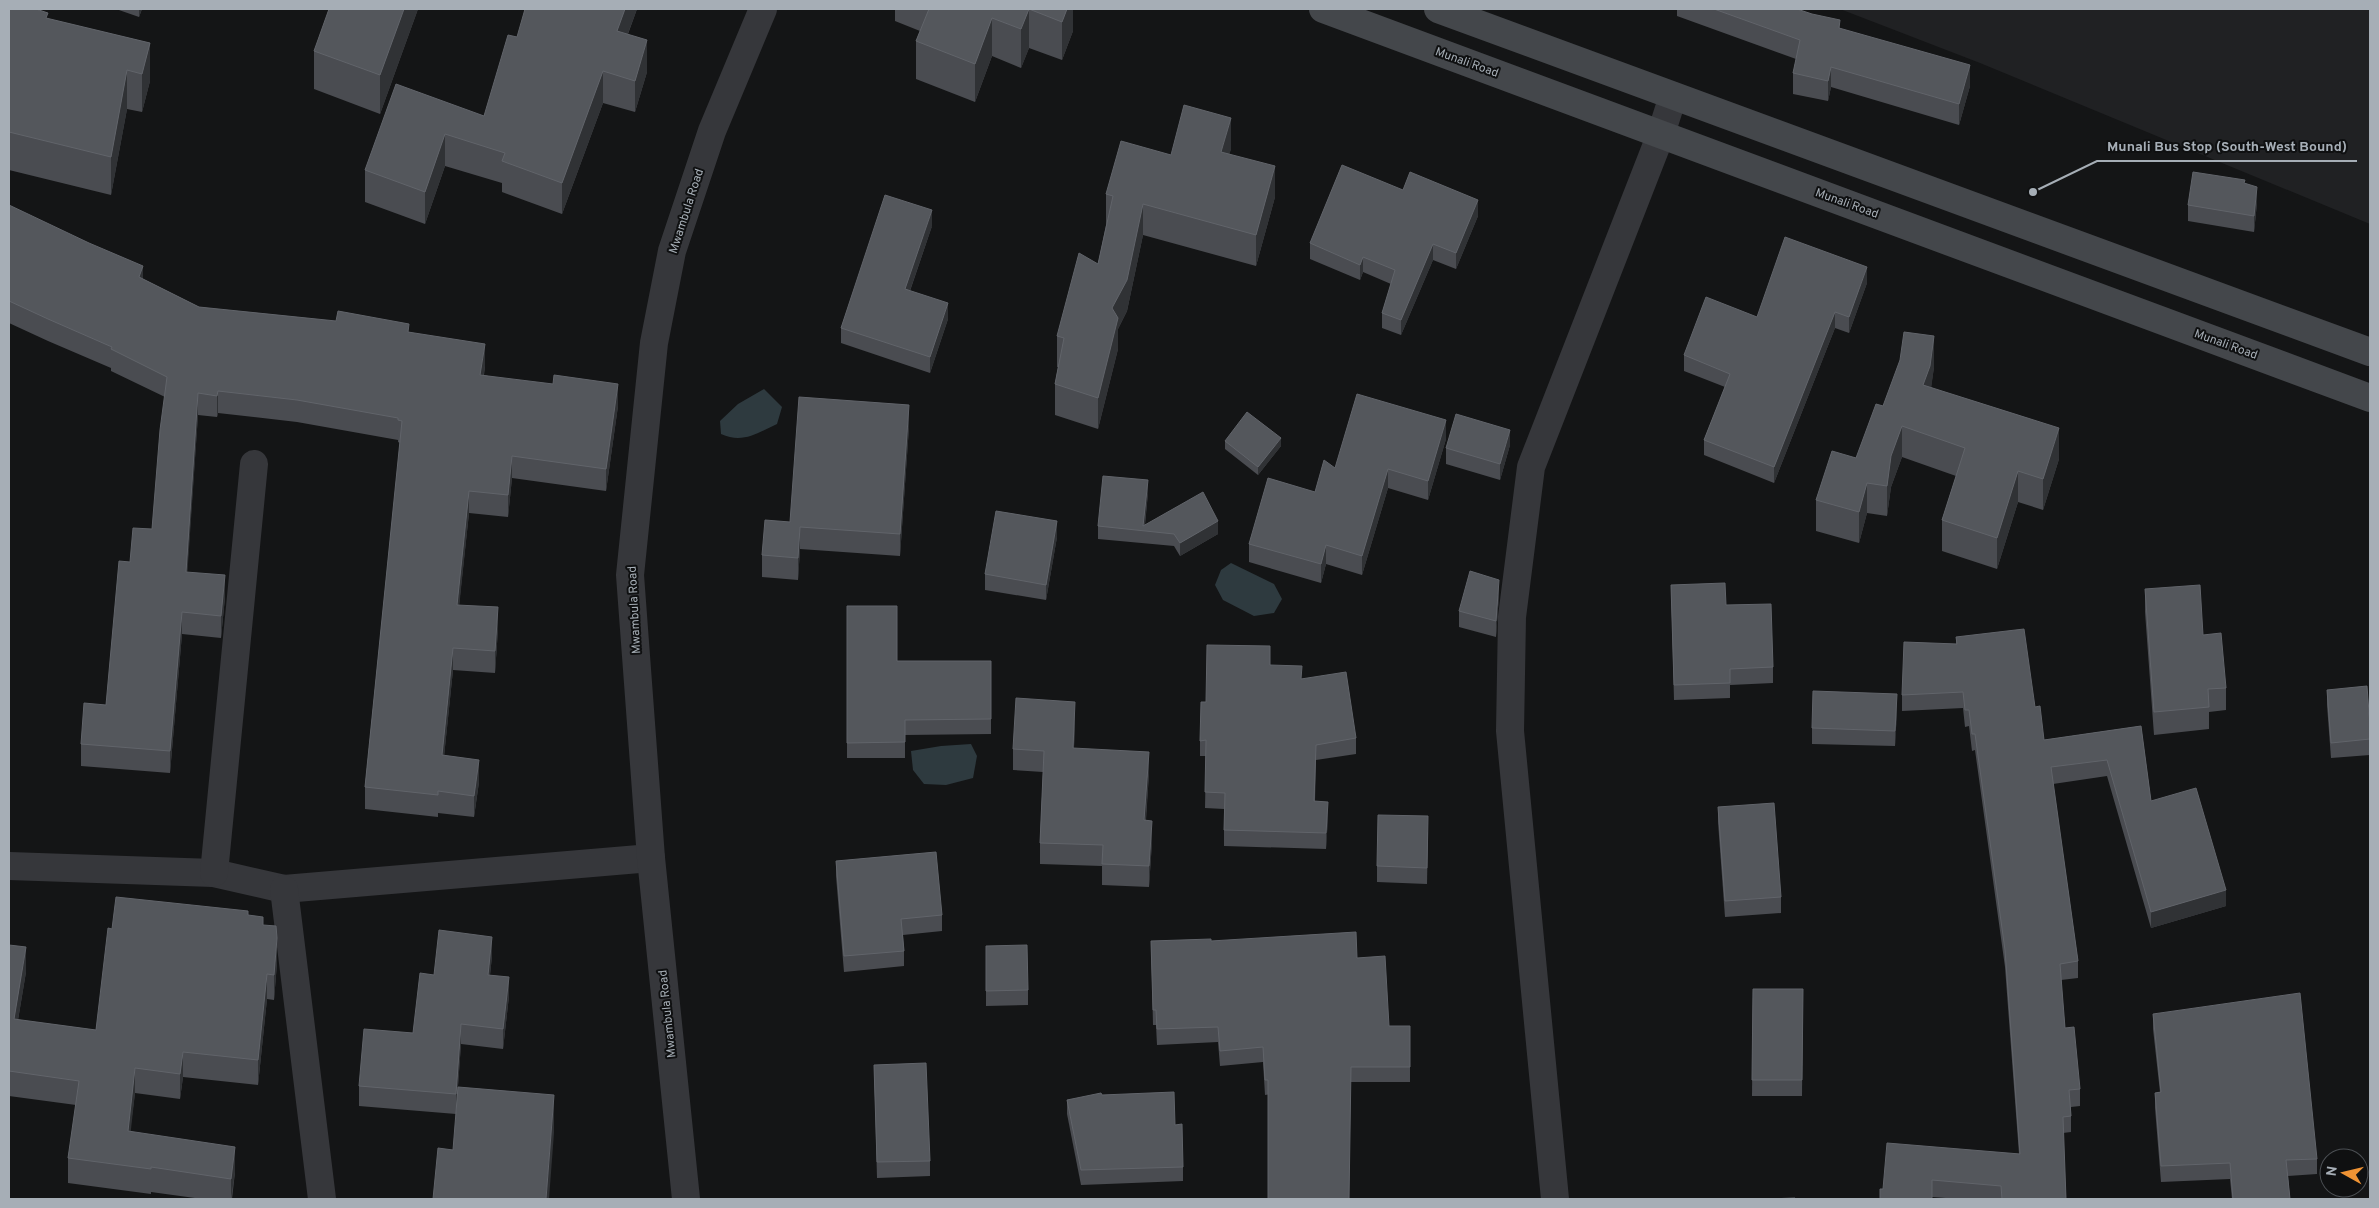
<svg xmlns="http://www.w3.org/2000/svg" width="2379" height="1208" font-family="Overpass,sans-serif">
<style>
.built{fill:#202123}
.water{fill:#2e3a3f}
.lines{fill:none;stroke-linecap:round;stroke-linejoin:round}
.minor{stroke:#36373b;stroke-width:28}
.secondary{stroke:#44474b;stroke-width:28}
.wall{fill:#4a4c51}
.shaded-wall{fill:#303235}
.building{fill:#54575c;stroke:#61646a}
.labels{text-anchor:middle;stroke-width:4;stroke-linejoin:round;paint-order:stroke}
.street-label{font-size:12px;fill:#a6aeb6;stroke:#0f1011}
.leader{fill:none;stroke:#a6aeb6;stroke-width:2}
.callout-dot{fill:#a6aeb6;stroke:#0f1011;stroke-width:2}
.callout-label{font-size:14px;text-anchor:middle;font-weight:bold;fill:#a6aeb6;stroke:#0f1011;stroke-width:4;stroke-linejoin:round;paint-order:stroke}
</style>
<rect width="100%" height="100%" fill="#141516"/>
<path class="built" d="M 1840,9 L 2370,9 L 2370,224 L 1980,63 Z"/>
<g class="water">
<path d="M 764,389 L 782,407 L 777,424 C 757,433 743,444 721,434 L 720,421 L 738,404 Z"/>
<path d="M 1231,563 L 1274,584 L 1282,599 L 1274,613 L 1254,616 L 1223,600 L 1215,585 L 1221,570 Z"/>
<path d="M 971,744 L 977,756 L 973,778 L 946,785 L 924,784 L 913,770 L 911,751 L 941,746 Z"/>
</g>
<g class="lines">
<g class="minor">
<path d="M 9,866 L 214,873 L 284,889 L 651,858"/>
<path d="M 214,873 L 254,464"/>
<path d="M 284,889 L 322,1199"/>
<path d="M 686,1199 L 651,858 L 630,575 L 654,343 L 672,251 L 712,131 L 763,9"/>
<path d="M 1555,1199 L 1510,731 L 1512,617 L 1531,467 L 1661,134 L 1673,96"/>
</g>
<g class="secondary">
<path d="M 1323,9 L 2370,398"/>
<path d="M 1438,9 L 2370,352"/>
</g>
</g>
<g class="wall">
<path d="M 9,9 L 48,19 L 150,43 L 150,81 L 142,112 L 127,109 L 111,195 L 9,170 Z"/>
<path d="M 116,9 L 142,9 L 139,17 Z"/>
<path d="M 418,9 L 380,114 L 314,89 L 314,51 Z"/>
<path d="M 637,9 L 628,34 L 647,72 L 635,112 L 603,103 L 562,214 L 502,192 L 502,183 L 445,166 L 425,224 L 365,202 L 365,170 L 484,116 L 517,37 Z"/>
<path d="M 895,9 L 1073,9 L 1073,31 L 1062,60 L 1029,48 L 1021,68 L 992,56 L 975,102 L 916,79 L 916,41 L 920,31 L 895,21 Z"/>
<path d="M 1677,9 L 1797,9 L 1970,86 L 1959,125 L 1831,87 L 1828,101 L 1793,94 L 1793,73 L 1796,59 L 1677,16 Z"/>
<path d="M 1231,149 L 1229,154 L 1275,197 L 1256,266 L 1143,235 L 1127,311 L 1118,329 L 1118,349 L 1098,429 L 1055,415 L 1055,384 L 1058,367 L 1057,367 L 1057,336 L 1098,264 L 1106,225 L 1106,194 L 1171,155 Z"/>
<path d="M 1403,190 L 1478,216 L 1456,269 L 1433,260 L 1401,335 L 1382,328 L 1382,313 L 1391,284 L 1363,272 L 1360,280 L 1310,259 L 1310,243 Z"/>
<path d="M 2257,203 L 2254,232 L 2188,221 L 2188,205 Z"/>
<path d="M 9,205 L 143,279 L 199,307 L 409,332 L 485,366 L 484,375 L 618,406 L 606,491 L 512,478 L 508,517 L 469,513 L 459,605 L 498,629 L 495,673 L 453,670 L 444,756 L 479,782 L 474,817 L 438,813 L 438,817 L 365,809 L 365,787 L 400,443 L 398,442 L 398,440 L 297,422 L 218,413 L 217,417 L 198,415 L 187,572 L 225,597 L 221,638 L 182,634 L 170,773 L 81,766 L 81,744 L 106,705 L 130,562 L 152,529 L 165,397 L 111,371 L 111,368 L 48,341 L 9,323 Z"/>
<path d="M 932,226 L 910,291 L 948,319 L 930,373 L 841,343 L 841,328 Z"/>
<path d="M 1867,283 L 1849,333 L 1835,328 L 1774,483 L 1704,455 L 1704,440 L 1725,387 L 1684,371 L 1684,355 L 1757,317 Z"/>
<path d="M 1934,367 L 1931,387 L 2059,459 L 2043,510 L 2018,502 L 1997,569 L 1942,551 L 1942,520 L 1956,476 L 1902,457 L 1891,487 L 1887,516 L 1867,513 L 1859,543 L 1816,531 L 1816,500 L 1856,458 L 1883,406 Z"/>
<path d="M 909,427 L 900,556 L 800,549 L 798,580 L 762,577 L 762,555 L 790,522 Z"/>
<path d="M 1446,439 L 1428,500 L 1388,488 L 1362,575 L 1326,564 L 1321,583 L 1249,562 L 1249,544 L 1315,492 L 1335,468 Z"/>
<path d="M 1225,441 L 1281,446 L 1258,475 L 1225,449 Z"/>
<path d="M 1510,445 L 1500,480 L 1446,464 L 1446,448 Z"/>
<path d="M 1148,493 L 1145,525 L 1218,534 L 1180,556 L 1174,546 L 1098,539 L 1098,526 Z"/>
<path d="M 1057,537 L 1046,600 L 985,590 L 985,574 Z"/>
<path d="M 1671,585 L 1726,605 L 1773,667 L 1773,683 L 1730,685 L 1730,698 L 1674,700 Z"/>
<path d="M 2145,589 L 2203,635 L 2226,688 L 2226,710 L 2209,712 L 2209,729 L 2154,735 L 2145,612 Z"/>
<path d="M 1499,595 L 1496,637 L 1459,627 L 1459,611 Z"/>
<path d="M 847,606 L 897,661 L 991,661 L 991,734 L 905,735 L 905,758 L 847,758 Z"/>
<path d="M 1956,637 L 2035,707 L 2044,740 L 2141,726 L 2151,801 L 2226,906 L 2151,928 L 2107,776 L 2053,784 L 2078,961 L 2078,978 L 2061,980 L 2065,1028 L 2080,1089 L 2080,1106 L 2071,1107 L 2071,1132 L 2063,1133 L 2066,1199 L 1959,1199 L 1932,1197 L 1883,1189 L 2019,1154 L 2005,967 L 1975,750 L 1972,751 L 1969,726 L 1965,727 L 1963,708 L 1902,711 L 1902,695 L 1956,644 Z"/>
<path d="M 1270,665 L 1302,679 L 1356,738 L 1356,754 L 1316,760 L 1315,801 L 1328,817 L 1326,849 L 1224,846 L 1224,809 L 1205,808 L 1206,756 L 1200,756 L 1200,741 L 1206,702 Z"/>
<path d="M 2327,690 L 2370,726 L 2370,755 L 2331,758 L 2327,705 Z"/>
<path d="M 1897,710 L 1895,746 L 1812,744 L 1812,728 Z"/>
<path d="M 1075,723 L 1074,748 L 1149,773 L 1146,820 L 1152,842 L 1149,887 L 1102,885 L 1102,866 L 1040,864 L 1040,843 L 1043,772 L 1013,770 L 1013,749 Z"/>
<path d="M 1718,807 L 1781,897 L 1781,913 L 1725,917 L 1718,822 Z"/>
<path d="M 1428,832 L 1427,884 L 1377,882 L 1377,866 Z"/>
<path d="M 836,861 L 942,915 L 942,931 L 903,935 L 904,951 L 904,966 L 844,972 L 836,876 Z"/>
<path d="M 248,915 L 263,925 L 277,963 L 274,1000 L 267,999 L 258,1085 L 183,1077 L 180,1099 L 135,1093 L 130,1131 L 235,1172 L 232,1199 L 202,1199 L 151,1192 L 151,1194 L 68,1183 L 68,1158 L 76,1105 L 9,1096 L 9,945 L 26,972 L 18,1020 L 96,1030 L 112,929 Z"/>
<path d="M 1151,941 L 1211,941 L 1357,958 L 1389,1026 L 1410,1026 L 1410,1082 L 1351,1082 L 1265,1095 L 1263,1062 L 1220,1066 L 1218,1042 L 1157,1045 L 1156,1025 L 1153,1025 Z"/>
<path d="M 986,946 L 1028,990 L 1028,1005 L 986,1006 Z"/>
<path d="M 492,956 L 490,975 L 509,996 L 503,1049 L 461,1044 L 456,1114 L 359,1106 L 359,1086 L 413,1033 L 434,975 Z"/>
<path d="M 1753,989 L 1803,989 L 1802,1096 L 1752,1096 Z"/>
<path d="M 2153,1014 L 2317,1159 L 2317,1174 L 2288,1176 L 2290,1199 L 2232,1199 L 2230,1179 L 2161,1182 L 2155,1108 L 2155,1093 L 2160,1092 L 2153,1029 Z"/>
<path d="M 874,1065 L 930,1161 L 930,1176 L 877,1178 Z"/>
<path d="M 1102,1095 L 1175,1125 L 1183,1167 L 1183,1181 L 1081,1185 L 1067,1114 L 1067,1100 Z"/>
</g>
<g class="shaded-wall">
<path d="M 139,9 L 142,9 L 139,17 Z"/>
<path d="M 404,9 L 418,9 L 380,114 L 380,75 Z"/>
<path d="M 625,9 L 637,9 L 617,63 L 617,31 Z"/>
<path d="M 1029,9 L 1029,48 L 1021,68 L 1021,29 Z"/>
<path d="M 1067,9 L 1073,9 L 1073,31 L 1062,60 L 1062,22 Z"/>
<path d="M 992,18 L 992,56 L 975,102 L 975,64 Z"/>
<path d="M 647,40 L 647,72 L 635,112 L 635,81 Z"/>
<path d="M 150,43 L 150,81 L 142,112 L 142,74 Z"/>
<path d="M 1970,65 L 1970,86 L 1959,125 L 1959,104 Z"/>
<path d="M 1831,67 L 1831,87 L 1828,101 L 1828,81 Z"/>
<path d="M 127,70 L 127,109 L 111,195 L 111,157 Z"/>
<path d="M 603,71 L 603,103 L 562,214 L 562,183 Z"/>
<path d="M 1231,118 L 1231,149 L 1221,183 L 1221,152 Z"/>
<path d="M 445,134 L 445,166 L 425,224 L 425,192 Z"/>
<path d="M 1275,166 L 1275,197 L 1256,266 L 1256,235 Z"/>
<path d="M 2257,187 L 2257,203 L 2254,232 L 2254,216 Z"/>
<path d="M 1478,200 L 1478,216 L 1456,269 L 1456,253 Z"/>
<path d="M 1143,204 L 1143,235 L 1127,311 L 1118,329 L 1118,349 L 1098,429 L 1098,398 L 1112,308 Z"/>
<path d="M 932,210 L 932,226 L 905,305 L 905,289 Z"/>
<path d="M 1433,244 L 1433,260 L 1401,335 L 1401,320 Z"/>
<path d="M 1363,257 L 1363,272 L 1360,280 L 1360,265 Z"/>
<path d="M 143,266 L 143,288 L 139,277 Z"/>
<path d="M 1867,267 L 1867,283 L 1849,333 L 1849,317 Z"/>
<path d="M 948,303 L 948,319 L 930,373 L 930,357 Z"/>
<path d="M 1835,312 L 1835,328 L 1774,483 L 1774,467 Z"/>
<path d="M 1934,336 L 1934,367 L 1930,397 L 1923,385 Z"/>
<path d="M 485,344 L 485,366 L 480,397 L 480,375 Z"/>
<path d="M 618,384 L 618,406 L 606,491 L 606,469 Z"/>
<path d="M 218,391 L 218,413 L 217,417 L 217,396 Z"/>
<path d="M 198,393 L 198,415 L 186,594 L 186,572 Z"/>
<path d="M 909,405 L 909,427 L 900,556 L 900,534 Z"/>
<path d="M 1446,420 L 1446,439 L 1428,500 L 1428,481 Z"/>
<path d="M 1902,426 L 1902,457 L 1891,487 L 1887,516 L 1887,486 L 1891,456 Z"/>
<path d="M 2059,428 L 2059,459 L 2043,510 L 2043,479 Z"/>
<path d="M 1510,430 L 1510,445 L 1500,480 L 1500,464 Z"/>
<path d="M 1281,438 L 1281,446 L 1258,475 L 1258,467 Z"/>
<path d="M 512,456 L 512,478 L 508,517 L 508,495 Z"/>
<path d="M 1388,469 L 1388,488 L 1362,575 L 1362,556 Z"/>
<path d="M 2018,471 L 2018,502 L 1997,569 L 1997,538 Z"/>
<path d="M 1148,480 L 1148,493 L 1144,531 L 1143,526 Z"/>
<path d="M 1867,483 L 1867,513 L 1859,543 L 1859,512 Z"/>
<path d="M 469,491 L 469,513 L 457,627 L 457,605 Z"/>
<path d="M 1057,521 L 1057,537 L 1046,600 L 1046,585 Z"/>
<path d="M 1218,521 L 1218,534 L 1180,556 L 1180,543 Z"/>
<path d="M 800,527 L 800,549 L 798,580 L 798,558 Z"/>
<path d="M 1326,545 L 1326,564 L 1321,583 L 1321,564 Z"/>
<path d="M 225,575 L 225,597 L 221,638 L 221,616 Z"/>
<path d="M 1499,580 L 1499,595 L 1496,637 L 1496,621 Z"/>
<path d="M 498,607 L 498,629 L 495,673 L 495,651 Z"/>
<path d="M 182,612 L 182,634 L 170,773 L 170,751 Z"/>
<path d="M 453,648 L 453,670 L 442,777 L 442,755 Z"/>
<path d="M 1897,694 L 1897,710 L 1895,746 L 1895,731 Z"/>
<path d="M 1075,702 L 1075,723 L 1073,769 L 1073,748 Z"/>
<path d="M 1149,752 L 1149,773 L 1144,841 L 1144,820 Z"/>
<path d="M 479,760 L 479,782 L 474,817 L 474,796 Z"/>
<path d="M 1328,802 L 1328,817 L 1326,849 L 1326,833 Z"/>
<path d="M 1152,821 L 1152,842 L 1149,887 L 1149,866 Z"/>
<path d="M 2226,890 L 2226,906 L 2151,928 L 2151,912 Z"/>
<path d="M 492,937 L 492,956 L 488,994 L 488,975 Z"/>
<path d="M 277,938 L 277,963 L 274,1000 L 274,975 Z"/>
<path d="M 26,947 L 26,972 L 14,1044 L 14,1019 Z"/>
<path d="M 267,974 L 267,999 L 258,1085 L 258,1060 Z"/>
<path d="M 509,977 L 509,996 L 503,1049 L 503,1029 Z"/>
<path d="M 461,1024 L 461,1044 L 456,1114 L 456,1094 Z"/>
<path d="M 183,1052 L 183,1077 L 180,1099 L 180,1074 Z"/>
<path d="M 135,1068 L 135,1093 L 128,1156 L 128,1131 Z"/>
<path d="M 554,1095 L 554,1133 L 549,1199 L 546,1199 Z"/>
<path d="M 235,1147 L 235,1172 L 231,1199 L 231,1179 Z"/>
</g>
<g class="building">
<path d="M 9,9 L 36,9 L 48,13 L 46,18 L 150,43 L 142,74 L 127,70 L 111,157 L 9,132 Z"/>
<path d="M 329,9 L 404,9 L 380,75 L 314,51 Z"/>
<path d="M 525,9 L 625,9 L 617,31 L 647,40 L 635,81 L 603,71 L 562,183 L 502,161 L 505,153 L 445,134 L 425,192 L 365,170 L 396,84 L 484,116 L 508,35 L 517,37 Z"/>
<path d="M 929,9 L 1067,9 L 1062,22 L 1029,9 L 1021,29 L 992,18 L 975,64 L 916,41 Z"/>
<path d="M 1714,9 L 1797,9 L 1812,14 L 1840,20 L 1839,28 L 1970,65 L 1959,104 L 1831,67 L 1828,81 L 1793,73 L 1800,40 Z"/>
<path d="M 1184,105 L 1231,118 L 1221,152 L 1275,166 L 1256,235 L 1143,204 L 1127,280 L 1112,308 L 1118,318 L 1098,398 L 1055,384 L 1064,338 L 1057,336 L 1079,253 L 1098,264 L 1113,196 L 1106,194 L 1121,141 L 1171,155 Z"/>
<path d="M 1342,165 L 1403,190 L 1410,172 L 1478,200 L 1456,253 L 1433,244 L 1401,320 L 1382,313 L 1395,270 L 1363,257 L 1360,265 L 1310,243 Z"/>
<path d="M 2193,172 L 2245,180 L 2244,183 L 2257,187 L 2254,216 L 2188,205 Z"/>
<path d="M 885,195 L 932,210 L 905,289 L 948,303 L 930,357 L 841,328 Z"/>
<path d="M 9,205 L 89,243 L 143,266 L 139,277 L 199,307 L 336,321 L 338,311 L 409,324 L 408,332 L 485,344 L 480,375 L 553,384 L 554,375 L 618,384 L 606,469 L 512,456 L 508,495 L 469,491 L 457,605 L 498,607 L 495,651 L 453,648 L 442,755 L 479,760 L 474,796 L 438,791 L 438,795 L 365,787 L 402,421 L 398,420 L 398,418 L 297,400 L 218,391 L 217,396 L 198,393 L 186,572 L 225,575 L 221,616 L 182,612 L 170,751 L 81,744 L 84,703 L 106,705 L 119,561 L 130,562 L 133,528 L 152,529 L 160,430 L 167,377 L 111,349 L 112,347 L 48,319 L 9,301 Z"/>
<path d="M 1785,237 L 1867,267 L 1849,317 L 1835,312 L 1774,467 L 1704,440 L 1730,374 L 1684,355 L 1706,297 L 1757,317 Z"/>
<path d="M 1904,332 L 1934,336 L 1930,366 L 1923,385 L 2059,428 L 2043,479 L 2018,471 L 1997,538 L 1942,520 L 1965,448 L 1902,426 L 1891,456 L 1887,486 L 1867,483 L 1859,512 L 1816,500 L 1832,451 L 1856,458 L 1876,404 L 1883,406 L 1900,360 Z"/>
<path d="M 1357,394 L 1446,420 L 1428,481 L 1388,469 L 1362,556 L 1326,545 L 1321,564 L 1249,544 L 1268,478 L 1315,492 L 1324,460 L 1335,468 Z"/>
<path d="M 799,397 L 909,405 L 900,534 L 800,527 L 798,558 L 762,555 L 765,520 L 790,522 Z"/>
<path d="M 1247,412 L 1281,438 L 1258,467 L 1225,441 Z"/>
<path d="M 1456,414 L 1510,430 L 1500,464 L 1446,448 Z"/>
<path d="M 1103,476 L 1148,480 L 1143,526 L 1203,492 L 1218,521 L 1180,543 L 1174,534 L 1098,526 Z"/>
<path d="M 996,511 L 1057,521 L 1046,585 L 985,574 Z"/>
<path d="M 1470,571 L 1499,580 L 1496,621 L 1459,611 Z"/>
<path d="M 1725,583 L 1726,605 L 1771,604 L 1773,667 L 1730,669 L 1730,683 L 1674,685 L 1671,585 Z"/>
<path d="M 2200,585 L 2203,635 L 2221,633 L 2226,688 L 2208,689 L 2209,707 L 2154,712 L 2145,589 Z"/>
<path d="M 847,606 L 897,606 L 897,661 L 991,661 L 991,719 L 905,720 L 905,742 L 847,743 Z"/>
<path d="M 2024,629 L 2035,707 L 2040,706 L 2044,740 L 2141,726 L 2151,801 L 2196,788 L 2226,890 L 2151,912 L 2107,760 L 2051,767 L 2078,961 L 2060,964 L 2065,1028 L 2074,1027 L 2080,1089 L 2069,1090 L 2071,1116 L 2063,1117 L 2066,1199 L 2002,1199 L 2001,1186 L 1932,1180 L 1932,1199 L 1880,1199 L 1880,1189 L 1883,1189 L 1887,1143 L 2020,1154 L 2005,950 L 1975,734 L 1972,734 L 1969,710 L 1965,710 L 1963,692 L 1902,695 L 1904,642 L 1957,644 L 1956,637 Z"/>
<path d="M 1207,645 L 1270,646 L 1270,665 L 1302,666 L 1301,679 L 1346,672 L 1356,738 L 1316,745 L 1314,801 L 1328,802 L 1326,833 L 1224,830 L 1225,793 L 1205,792 L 1206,740 L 1200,741 L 1201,702 L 1206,702 Z"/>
<path d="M 2367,686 L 2370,726 L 2370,739 L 2331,743 L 2327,690 Z"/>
<path d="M 1813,691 L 1897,694 L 1895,731 L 1812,728 Z"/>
<path d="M 1016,698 L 1075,702 L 1073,748 L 1149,752 L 1144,820 L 1152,821 L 1149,866 L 1102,864 L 1103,845 L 1040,843 L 1044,751 L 1013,749 Z"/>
<path d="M 1774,803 L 1781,897 L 1725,901 L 1718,807 Z"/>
<path d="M 1378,815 L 1428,816 L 1427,868 L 1377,866 Z"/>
<path d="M 936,852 L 942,915 L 901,919 L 904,951 L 844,956 L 836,861 Z"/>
<path d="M 116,897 L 248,911 L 248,915 L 263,917 L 263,925 L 276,926 L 277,938 L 274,975 L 267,974 L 258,1060 L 183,1052 L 180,1074 L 135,1068 L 128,1131 L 235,1147 L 231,1179 L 151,1167 L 151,1169 L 68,1158 L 79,1081 L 9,1071 L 9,945 L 26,947 L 14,1019 L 96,1030 L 108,928 L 112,929 Z"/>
<path d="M 439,930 L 492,937 L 488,975 L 509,977 L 503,1029 L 461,1024 L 456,1094 L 359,1086 L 364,1029 L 413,1033 L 420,973 L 434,975 Z"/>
<path d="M 1356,932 L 1357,958 L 1385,956 L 1389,1026 L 1410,1026 L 1410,1067 L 1351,1067 L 1349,1199 L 1268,1199 L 1268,1080 L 1265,1080 L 1263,1047 L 1220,1051 L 1218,1027 L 1157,1029 L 1156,1010 L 1153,1010 L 1151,941 L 1211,939 L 1211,941 Z"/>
<path d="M 1027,945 L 1028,990 L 986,991 L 986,946 Z"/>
<path d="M 1753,989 L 1803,989 L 1802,1080 L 1752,1080 Z"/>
<path d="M 2300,993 L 2317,1159 L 2286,1160 L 2290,1199 L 2233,1199 L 2230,1163 L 2161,1166 L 2155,1093 L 2161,1092 L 2153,1014 Z"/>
<path d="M 926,1063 L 930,1161 L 877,1162 L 874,1065 Z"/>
<path d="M 458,1087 L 554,1095 L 546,1199 L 433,1199 L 438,1148 L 453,1150 Z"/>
<path d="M 1174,1092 L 1175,1125 L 1182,1124 L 1183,1167 L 1081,1170 L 1067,1100 L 1101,1093 L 1102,1095 Z"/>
<path d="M 1795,1198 L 1795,1199 L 1767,1199 Z"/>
</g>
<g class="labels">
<g class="street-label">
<text transform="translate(1467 62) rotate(20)" y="4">Munali Road</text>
<text transform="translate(1847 203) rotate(20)" y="4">Munali Road</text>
<text transform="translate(686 211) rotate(-72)" y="4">Mwambula Road</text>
<text transform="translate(2226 344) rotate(20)" y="4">Munali Road</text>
<text transform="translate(634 610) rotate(-93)" y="4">Mwambula Road</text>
<text transform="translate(667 1014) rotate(-96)" y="4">Mwambula Road</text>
</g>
</g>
<path class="leader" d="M2033 192L2097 161H2357"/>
<circle class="callout-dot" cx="2033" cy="192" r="5"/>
<g class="callout-label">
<text x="2227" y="151">Munali Bus Stop (South-West Bound)</text>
</g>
<rect width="2379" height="1208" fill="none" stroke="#a6aeb6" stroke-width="20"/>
<g transform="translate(2344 1173) rotate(278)"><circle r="24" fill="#0f1011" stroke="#4b4f53"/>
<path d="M0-4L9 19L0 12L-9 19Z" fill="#ef9334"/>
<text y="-8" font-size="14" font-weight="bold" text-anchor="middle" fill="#a6aeb6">N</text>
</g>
</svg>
